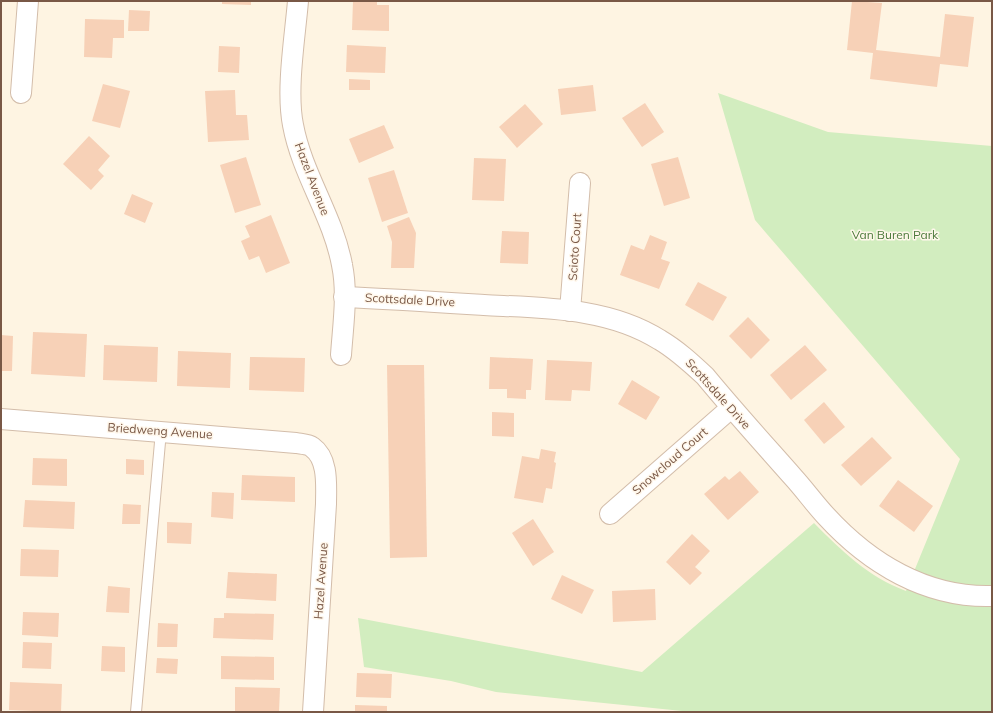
<svg xmlns="http://www.w3.org/2000/svg" width="993" height="713" font-family="Mulish,sans-serif">
<style>
.green{fill:#d2edbf}
.building{fill:#f7d1b7}
.lines{fill:none;stroke-linecap:round;stroke-linejoin:round}
.service-casing{stroke:#d3bdaa;stroke-width:12}
.minor-casing{stroke:#d3bdaa;stroke-width:22}
.service{stroke:#fff;stroke-width:10}
.minor{stroke:#fff;stroke-width:20}
.labels{text-anchor:middle;stroke-width:3;stroke-linejoin:round;paint-order:stroke}
.street-label{font-size:12px;fill:#795846;stroke:#fff7eb}
.park-label{font-size:12px;fill:#4c7a3a;stroke:#fff7eb}
</style>
<rect width="100%" height="100%" fill="#fef4e2"/>
<path class="green" d="M 718,93 L 828,132 L 992,146 L 992,712 L 692,712 L 496,692 L 451,681 L 364,667 L 358,618 L 642,672 L 814,523 C 843,552 867,576 906,591 L 960,459 L 755,220 Z"/>
<g class="building">
<path d="M 222,1 L 251,1 L 251,5 L 222,4 Z"/>
<path d="M 353,1 L 377,1 L 377,5 L 389,5 L 389,31 L 352,30 Z"/>
<path d="M 852,1 L 882,3 L 876,50 L 940,57 L 945,14 L 974,17 L 968,67 L 940,64 L 937,87 L 870,79 L 873,53 L 847,50 Z"/>
<path d="M 129,10 L 150,11 L 149,31 L 128,31 Z"/>
<path d="M 85,19 L 124,20 L 124,38 L 113,38 L 112,58 L 84,57 Z"/>
<path d="M 347,45 L 386,47 L 385,73 L 346,72 Z"/>
<path d="M 219,46 L 240,47 L 239,73 L 218,72 Z"/>
<path d="M 349,79 L 370,80 L 370,90 L 349,90 Z"/>
<path d="M 103,84 L 130,91 L 120,128 L 92,121 Z"/>
<path d="M 593,85 L 596,111 L 561,115 L 558,89 Z"/>
<path d="M 235,90 L 236,115 L 247,115 L 249,140 L 208,142 L 205,91 Z"/>
<path d="M 645,103 L 664,132 L 642,147 L 622,118 Z"/>
<path d="M 525,104 L 543,124 L 517,148 L 499,127 Z"/>
<path d="M 384,125 L 394,148 L 359,163 L 349,139 Z"/>
<path d="M 89,136 L 110,156 L 98,170 L 104,176 L 91,190 L 63,164 Z"/>
<path d="M 246,157 L 261,205 L 235,213 L 220,165 Z"/>
<path d="M 678,157 L 690,198 L 664,206 L 651,164 Z"/>
<path d="M 474,158 L 506,159 L 504,201 L 472,200 Z"/>
<path d="M 394,170 L 408,213 L 382,222 L 368,178 Z"/>
<path d="M 132,194 L 153,203 L 145,223 L 124,214 Z"/>
<path d="M 271,215 L 290,263 L 266,273 L 259,256 L 249,260 L 241,241 L 250,237 L 245,226 Z"/>
<path d="M 409,217 L 416,233 L 414,268 L 391,268 L 392,242 L 387,226 Z"/>
<path d="M 502,231 L 529,232 L 528,264 L 500,263 Z"/>
<path d="M 650,235 L 667,242 L 661,259 L 670,262 L 659,289 L 620,275 L 631,245 L 644,250 Z"/>
<path d="M 698,282 L 727,297 L 713,321 L 685,305 Z"/>
<path d="M 748,317 L 770,340 L 751,359 L 729,336 Z"/>
<path d="M 33,332 L 87,334 L 85,377 L 31,374 Z"/>
<path d="M 1,335 L 13,336 L 12,371 L 1,371 Z"/>
<path d="M 104,345 L 158,347 L 157,382 L 103,380 Z"/>
<path d="M 805,345 L 827,370 L 791,400 L 770,375 Z"/>
<path d="M 178,351 L 231,353 L 230,388 L 177,386 Z"/>
<path d="M 250,357 L 305,358 L 304,392 L 249,390 Z"/>
<path d="M 490,357 L 533,359 L 531,390 L 526,390 L 526,399 L 507,398 L 507,389 L 489,389 Z"/>
<path d="M 547,360 L 592,362 L 590,391 L 572,390 L 571,401 L 545,400 Z"/>
<path d="M 387,365 L 424,365 L 427,557 L 390,558 Z"/>
<path d="M 632,380 L 660,397 L 646,420 L 618,404 Z"/>
<path d="M 824,402 L 845,427 L 824,444 L 804,420 Z"/>
<path d="M 492,412 L 514,413 L 514,437 L 492,436 Z"/>
<path d="M 872,437 L 892,458 L 861,486 L 841,465 Z"/>
<path d="M 541,449 L 556,452 L 554,462 L 556,463 L 552,489 L 546,488 L 543,503 L 514,498 L 522,456 L 539,459 Z"/>
<path d="M 33,458 L 67,459 L 67,486 L 32,485 Z"/>
<path d="M 126,459 L 144,460 L 144,475 L 126,474 Z"/>
<path d="M 740,471 L 759,492 L 728,520 L 704,494 L 725,476 L 729,480 Z"/>
<path d="M 242,475 L 295,477 L 295,502 L 241,500 Z"/>
<path d="M 898,480 L 933,506 L 914,532 L 879,506 Z"/>
<path d="M 212,492 L 234,493 L 233,519 L 211,517 Z"/>
<path d="M 25,500 L 75,502 L 74,529 L 23,527 Z"/>
<path d="M 123,504 L 141,505 L 140,524 L 122,524 Z"/>
<path d="M 533,519 L 554,552 L 533,566 L 512,533 Z"/>
<path d="M 167,522 L 192,523 L 191,544 L 167,543 Z"/>
<path d="M 692,534 L 710,551 L 695,567 L 702,573 L 690,585 L 666,562 Z"/>
<path d="M 21,549 L 59,550 L 58,577 L 20,576 Z"/>
<path d="M 228,572 L 277,574 L 276,601 L 226,598 Z"/>
<path d="M 562,575 L 594,590 L 582,614 L 551,599 Z"/>
<path d="M 108,586 L 130,588 L 129,613 L 106,612 Z"/>
<path d="M 655,589 L 656,620 L 613,622 L 612,591 Z"/>
<path d="M 23,612 L 59,613 L 58,637 L 22,635 Z"/>
<path d="M 224,613 L 274,614 L 273,640 L 213,638 L 214,618 L 224,618 Z"/>
<path d="M 158,623 L 178,624 L 177,647 L 157,647 Z"/>
<path d="M 23,642 L 52,643 L 51,669 L 22,668 Z"/>
<path d="M 102,646 L 125,647 L 125,672 L 101,671 Z"/>
<path d="M 221,656 L 274,657 L 274,680 L 221,679 Z"/>
<path d="M 157,658 L 178,659 L 177,674 L 156,673 Z"/>
<path d="M 357,673 L 392,674 L 391,698 L 356,697 Z"/>
<path d="M 10,682 L 62,684 L 61,712 L 9,710 Z"/>
<path d="M 235,687 L 280,688 L 279,712 L 235,712 Z"/>
<path d="M 355,705 L 387,706 L 387,712 L 355,712 Z"/>
</g>
<g class="lines">
<g class="service-casing">
<path id="service" d="M 136,712 L 161,431"/>
</g>
<g class="minor-casing">
<g id="minor">
<path d="M 298,1 C 295,37 286,90 293,125 C 302,174 333,216 342,265 C 348,294 343,325 341,355"/>
<path d="M 21,93 L 28,1"/>
<path d="M 344,297 C 391,299 437,302 484,305 C 543,308 608,307 660,340 C 677,350 691,363 705,376 C 733,410 763,443 793,477 C 804,489 814,503 826,516 C 869,563 926,598 992,596"/>
<path d="M 570,311 L 580,183"/>
<path d="M 1,419 L 296,443 C 301,444 308,444 312,447 C 329,459 326,486 326,504 L 313,712"/>
<path d="M 610,514 L 731,408"/>
</g>
</g>
<use href="#service" class="service"/>
<use href="#minor" class="minor"/>
</g>
<g class="labels">
<g class="street-label">
<text transform="translate(312 179) rotate(69)" y="4">Hazel Avenue</text>
<text transform="translate(575 247) rotate(-86)" y="4">Scioto Court</text>
<text transform="translate(410 300) rotate(3)" y="4">Scottsdale Drive</text>
<text transform="translate(718 394) rotate(48)" y="4">Scottsdale Drive</text>
<text transform="translate(160 431) rotate(4)" y="4">Briedweng Avenue</text>
<text transform="translate(670 461) rotate(-41)" y="4">Snowcloud Court</text>
<text transform="translate(321 581) rotate(-86)" y="4">Hazel Avenue</text>
</g>
<g class="park-label">
<text x="895" y="239">Van Buren Park</text>
</g>
</g>
<rect width="993" height="713" fill="none" stroke="#795846" stroke-width="4"/>
</svg>
